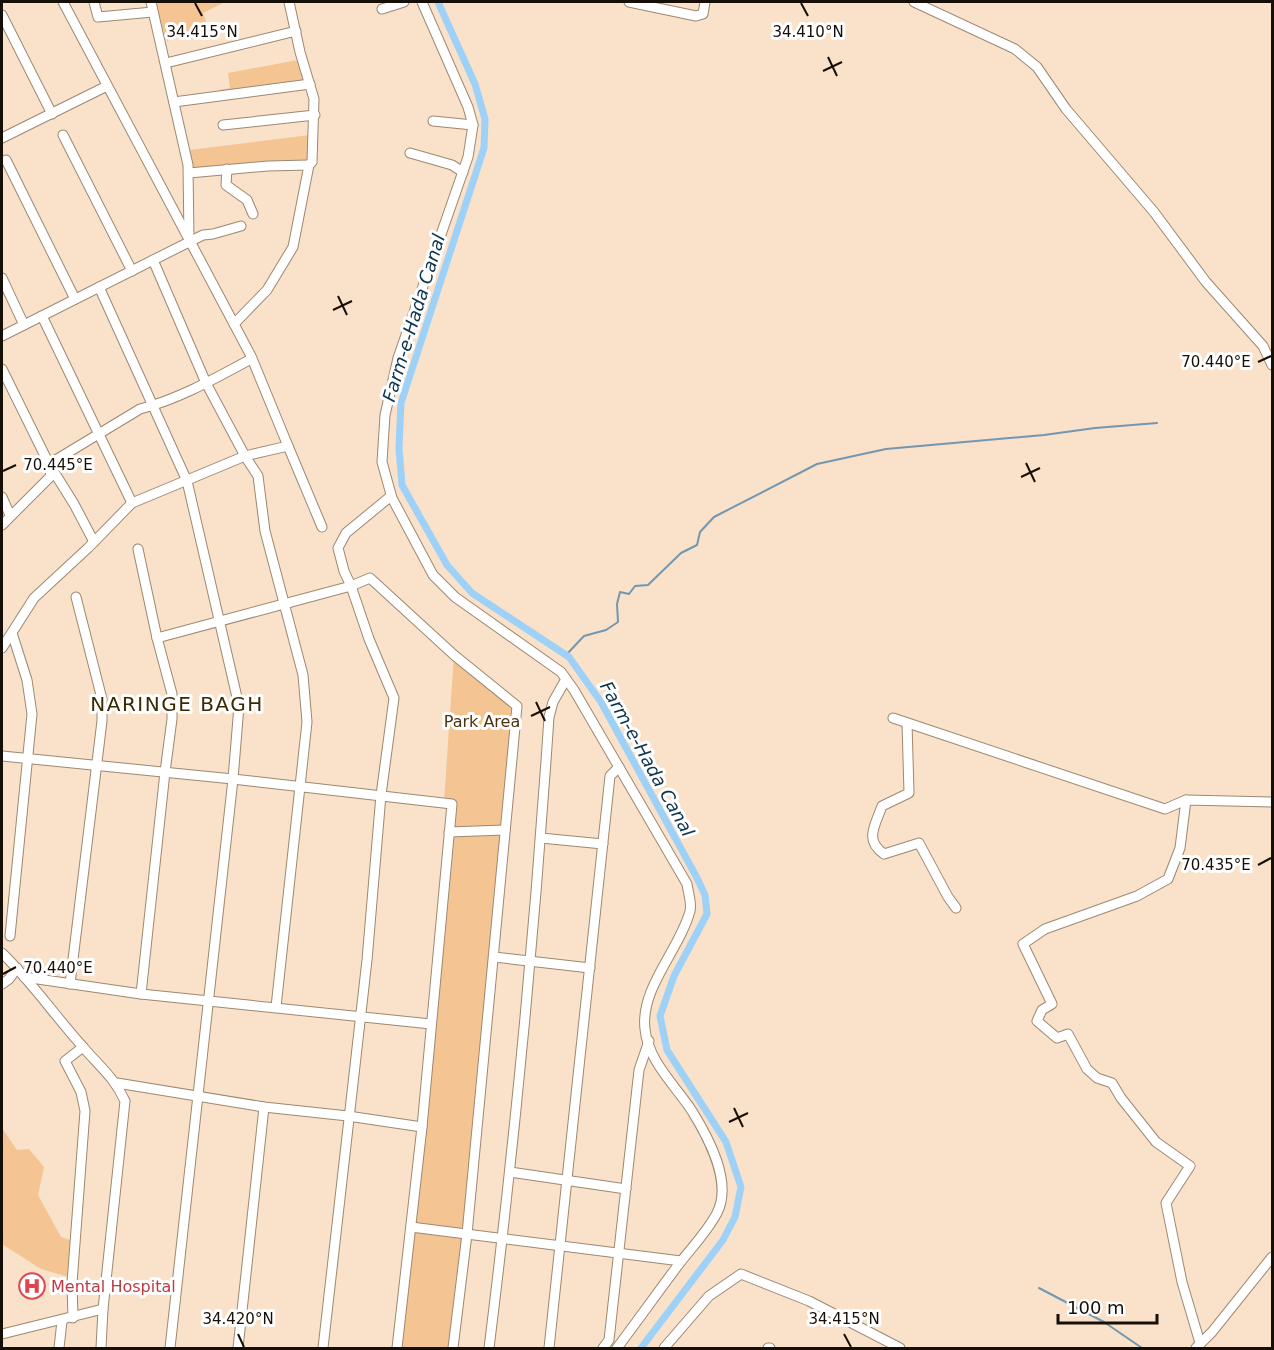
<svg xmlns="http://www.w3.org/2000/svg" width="1274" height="1350" font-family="'DejaVu Sans',sans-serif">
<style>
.green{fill:#f4c492}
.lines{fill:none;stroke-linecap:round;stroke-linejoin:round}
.stream{stroke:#7497b0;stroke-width:2}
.canal{stroke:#9dd1f8;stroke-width:7}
.minor-casing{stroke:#9d8872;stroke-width:11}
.minor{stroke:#fff;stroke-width:9}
.ticks{fill:none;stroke:#160f07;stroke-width:2}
.labels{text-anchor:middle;stroke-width:6;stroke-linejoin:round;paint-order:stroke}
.park-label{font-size:16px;fill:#4d300e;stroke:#fff}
.health-label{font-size:16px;fill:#be3a42;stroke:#fff;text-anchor:start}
.water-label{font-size:18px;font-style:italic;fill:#0b344d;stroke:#fff}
.quarter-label{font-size:20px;letter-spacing:1.5px;fill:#392900;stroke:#fff}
.ticks-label{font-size:15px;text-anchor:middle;fill:#160f07;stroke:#fff;stroke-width:6;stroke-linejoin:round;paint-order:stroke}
</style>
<rect width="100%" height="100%" fill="#f9e1ca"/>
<g class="green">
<path d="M 154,2 L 225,2 L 203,13 L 208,26 L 167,41 Z"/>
<path d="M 298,60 L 305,86 L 220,98 L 219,90 L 230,88 L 228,73 Z"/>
<path d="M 310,135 L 307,164 L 194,169 L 190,150 Z"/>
<path d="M 454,655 L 517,706 L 453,1348 L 397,1348 L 452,804 L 444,802 Z"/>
<path d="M 2,1128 L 17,1150 L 29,1149 L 44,1167 L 38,1195 L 61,1237 L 70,1240 L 69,1277 L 41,1269 L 2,1244 Z"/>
</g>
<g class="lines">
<g class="stream">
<path d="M 566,655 L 584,636 L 606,630 L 618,622 L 617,604 L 620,592 L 629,594 L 635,586 L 648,585 L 681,553 L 697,545 L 700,532 L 714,517 L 817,464 L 886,449 L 1044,435 L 1095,428 L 1157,423"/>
<path d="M 1039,1288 L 1104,1322 L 1142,1348"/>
</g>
<path class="canal" d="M 438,2 L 475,84 L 485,119 L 484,148 L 401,403 L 399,448 L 402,485 L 447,565 L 472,593 L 569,657 L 601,702 L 696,876 L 705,895 L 707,914 L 674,976 L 660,1016 L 667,1050 L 726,1142 L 741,1187 L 735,1217 L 723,1240 L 641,1348"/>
<g class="minor-casing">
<g id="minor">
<path d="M 63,2 L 251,356 L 288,446"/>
<path d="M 94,2 L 98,17 L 153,12"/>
<path d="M 151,2 L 188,165 L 189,240"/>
<path d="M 422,2 L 468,107 L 473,125 L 468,157 L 398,358 L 385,415 L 382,462 L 392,498 L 433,575 L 455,597 L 561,672 L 574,690 L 687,884 C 688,892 692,903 690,911 C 680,949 640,988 645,1029 C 648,1061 675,1085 692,1111 C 708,1137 733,1182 717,1213 C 707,1232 692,1247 679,1264 C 658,1292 638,1320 617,1348"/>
<path d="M 629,2 L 696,16 L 703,14 L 705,2"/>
<path d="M 914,2 L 1015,49 L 1037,67 L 1066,109 L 1154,212 L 1206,282 L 1263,346 L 1272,365"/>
<path d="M 382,9 L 404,2"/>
<path d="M 2,15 L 52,114"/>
<path d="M 166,63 L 296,31"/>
<path d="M 174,102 L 310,84"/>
<path d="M 433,121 L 473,125"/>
<path d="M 223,125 L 315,115"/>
<path d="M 63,135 L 132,271"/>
<path d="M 2,138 L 107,86"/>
<path d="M 410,153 L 452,165 L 463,172"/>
<path d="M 6,160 L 75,299"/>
<path d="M 227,169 L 226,185 L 247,200 L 253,214"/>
<path d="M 189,173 L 268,166 L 309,165"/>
<path d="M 153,260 L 206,383 L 245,456 L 258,476 L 265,531 L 303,675 L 307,722 L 276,1007"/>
<path d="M 2,278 L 24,325"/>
<path d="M 99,287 L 187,481 L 239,706 L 233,779 L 170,1348"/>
<path d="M 42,316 L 132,503"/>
<path d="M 234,324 L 267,290 L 293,247 L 309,165 L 312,162 L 314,99 L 300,52 L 289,2"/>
<path d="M 2,336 L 203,235 L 213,234 L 241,226"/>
<path d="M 2,369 L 49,464 L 74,504 L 94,542"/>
<path d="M 2,497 L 10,515"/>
<path d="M 2,525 L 51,476 L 49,464 L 140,409 C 179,399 216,378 251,359"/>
<path d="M 138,549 L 157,638 L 172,694 L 172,719 L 165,772 L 141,994"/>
<path d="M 157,638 L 351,586 L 370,578 L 454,655 L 517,706 L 467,1234 L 453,1348"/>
<path d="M 2,648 L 34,598 L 88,548 L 132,503 L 245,456 L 288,446 L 322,527"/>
<path d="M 893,718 L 1165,809 L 1186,800 L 1272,802"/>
<path d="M 907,723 L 909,793 L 882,806 C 875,826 864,840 884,854 L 919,843 L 948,897 L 956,908"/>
<path d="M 2,756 L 233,779 L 452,804 L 422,1127 L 397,1348"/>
<path d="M 1186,800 L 1180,848 L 1168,879 L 1137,896 L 1045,929 L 1023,944 L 1052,1004 L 1042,1010 L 1037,1021 L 1057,1038 L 1068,1034 L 1087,1069 L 1097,1078 L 1112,1083 L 1121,1098 L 1156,1142 L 1190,1166 L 1166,1203 L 1182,1282 L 1200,1343"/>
<path d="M 449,832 L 505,830"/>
<path d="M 541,838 L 603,844"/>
<path d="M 10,936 L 32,714 L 27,680 L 12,633"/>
<path d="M 2,953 C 31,981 55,1016 83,1047 C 100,1067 114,1077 125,1101 L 103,1309 L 101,1348"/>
<path d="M 494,957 L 590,968"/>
<path d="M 24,977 L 141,994 L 431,1024"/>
<path d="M 2,984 L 9,979 L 17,968"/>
<path d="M 70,984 L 102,721 L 102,699 L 76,597"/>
<path d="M 117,1083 L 264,1107 L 348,1116 L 422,1127"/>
<path d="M 510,1172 L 626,1189"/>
<path d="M 411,1227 L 681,1261"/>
<path d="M 73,1318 L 72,1283 L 85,1111 L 81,1092 L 65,1061 L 83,1047"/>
<path d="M 2,1334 L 103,1309"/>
<path d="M 59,1348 L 62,1321"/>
<path d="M 238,1348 L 264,1107"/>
<path d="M 323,1348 L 367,960 L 381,795 L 394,698 L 369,639 L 351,586 L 344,571 L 338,548 L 346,533 L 391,496"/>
<path d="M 489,1348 C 515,1139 535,928 549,717 L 553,702 L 566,679"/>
<path d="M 549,1348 L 610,776 L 619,767"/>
<path d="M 603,1348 L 609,1340 L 639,1070 L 649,1041"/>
<path d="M 664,1348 L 709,1296 L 741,1274 L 809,1301 L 900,1348"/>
<path d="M 768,1348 L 770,1348"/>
<path d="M 1196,1348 L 1212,1332 L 1272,1257"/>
</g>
</g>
<use href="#minor" class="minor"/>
</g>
<path class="ticks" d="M 195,3 L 202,16M 801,3 L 808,16M 828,57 L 837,76M 823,71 L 842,62M 338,296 L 347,315M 333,310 L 352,301M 1258,362 L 1271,356M 1026,463 L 1035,482M 3,471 L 16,465M 1021,477 L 1040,468M 536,702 L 545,721M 531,716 L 550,707M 1258,865 L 1271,858M 3,974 L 16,967M 734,1108 L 743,1127M 729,1122 L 748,1113M 238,1334 L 244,1347M 844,1334 L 851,1347"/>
<defs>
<g id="hospital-ring" transform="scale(1.35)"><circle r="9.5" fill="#fff" stroke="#e0444e" stroke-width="1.5"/><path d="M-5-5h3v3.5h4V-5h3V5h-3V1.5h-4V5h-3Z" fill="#e0444e"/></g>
</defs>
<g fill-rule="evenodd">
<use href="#hospital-ring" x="32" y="1286"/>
</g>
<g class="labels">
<g class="park-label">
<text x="482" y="727">Park Area</text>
</g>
<g class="health-label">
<text x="51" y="1292">Mental Hospital</text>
</g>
<g class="water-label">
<text transform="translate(414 318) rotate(-73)" y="6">Farm-e-Hada Canal</text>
<text transform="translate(647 759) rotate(61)" y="6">Farm-e-Hada Canal</text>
</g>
<g class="quarter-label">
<text x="177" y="711">NARINGE BAGH</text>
</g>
</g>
<g class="ticks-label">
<text x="202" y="37">34.415°N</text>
<text x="808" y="37">34.410°N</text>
<text x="1216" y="367">70.440°E</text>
<text x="58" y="470">70.445°E</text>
<text x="1216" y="870">70.435°E</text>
<text x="58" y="973">70.440°E</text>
<text x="238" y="1324">34.420°N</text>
<text x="844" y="1324">34.415°N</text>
</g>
<rect width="1274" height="1350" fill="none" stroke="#160f07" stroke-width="6"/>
<path d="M1058 1314v9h99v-9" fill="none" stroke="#160f07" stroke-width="3"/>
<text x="1067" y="1314" font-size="18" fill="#160f07" stroke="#ffffff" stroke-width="4.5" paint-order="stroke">100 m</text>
</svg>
